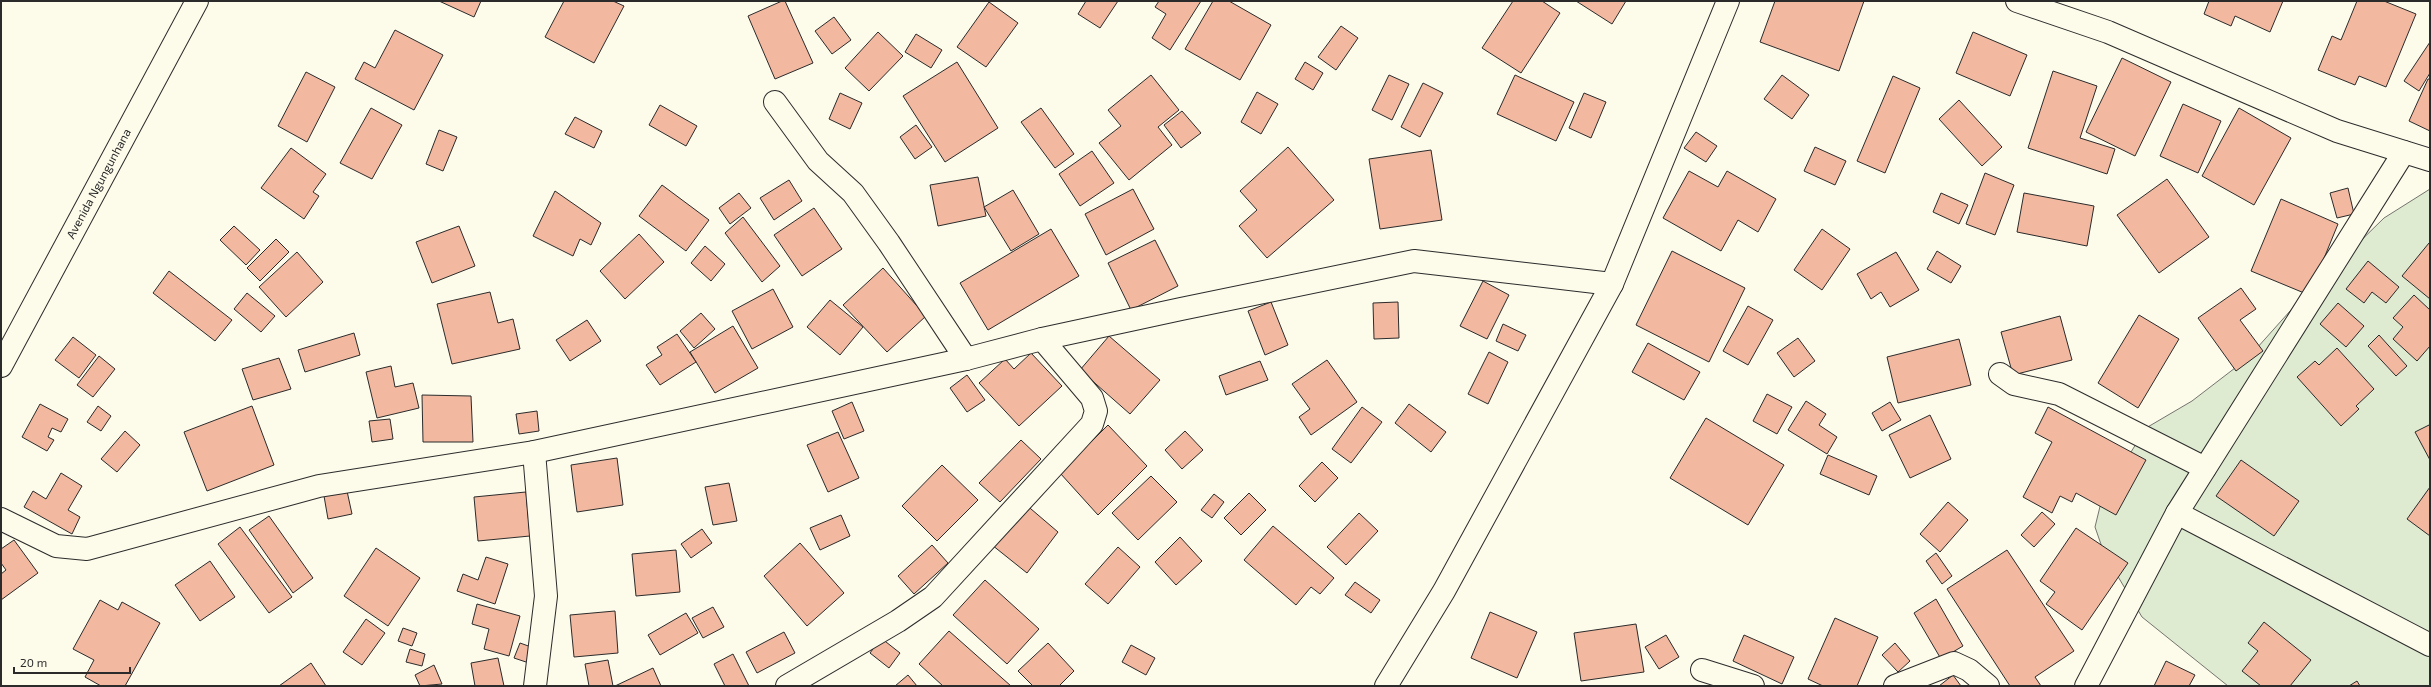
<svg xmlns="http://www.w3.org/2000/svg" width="2431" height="687" font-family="'Exo 2',sans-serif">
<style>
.green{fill:#deebd1;stroke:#74746e}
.building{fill:#f2b8a0;stroke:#2b2b2b}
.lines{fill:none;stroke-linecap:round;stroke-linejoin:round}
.street-casing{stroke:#2b2b2b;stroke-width:24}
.secondary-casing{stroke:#2b2b2b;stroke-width:24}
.street{stroke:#fdfbea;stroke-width:22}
.secondary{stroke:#fdfbea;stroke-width:22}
.labels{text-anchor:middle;stroke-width:3;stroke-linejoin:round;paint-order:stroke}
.street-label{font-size:12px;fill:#2b2b2b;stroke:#fdfbea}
</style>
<rect width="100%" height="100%" fill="#fdfbea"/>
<path class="green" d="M 2430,189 L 2430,686 L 2228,686 L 2142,617 L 2104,553 L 2095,527 L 2106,482 L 2126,460 L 2146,428 L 2192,401 L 2248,358 L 2299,301 L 2384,218 Z"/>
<g class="building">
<path d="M 439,1 L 481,1 L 474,17 Z"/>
<path d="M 564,1 L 613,1 L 624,6 L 594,63 L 545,37 Z"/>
<path d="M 782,1 L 785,1 L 813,63 L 775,79 L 748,16 Z"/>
<path d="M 1086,1 L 1118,1 L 1100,28 L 1078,14 Z"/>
<path d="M 1159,1 L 1201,1 L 1170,50 L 1152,38 L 1166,14 L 1155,7 Z"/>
<path d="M 1213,1 L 1229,1 L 1271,25 L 1240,80 L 1185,49 Z"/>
<path d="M 1513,1 L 1542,1 L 1560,13 L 1521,73 L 1482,48 Z"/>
<path d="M 1576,1 L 1626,1 L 1612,24 Z"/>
<path d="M 1775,1 L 1864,1 L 1839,71 L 1760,42 Z"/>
<path d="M 2209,1 L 2283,1 L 2270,32 L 2235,16 L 2231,26 L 2204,14 Z"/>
<path d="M 2357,1 L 2384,1 L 2416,14 L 2386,87 L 2359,76 L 2355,85 L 2318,70 L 2332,36 L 2341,40 Z"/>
<path d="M 989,2 L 1018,23 L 986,67 L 957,47 Z"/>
<path d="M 834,17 L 851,40 L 832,54 L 815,31 Z"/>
<path d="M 1341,26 L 1358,38 L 1336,70 L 1318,57 Z"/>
<path d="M 395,30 L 443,55 L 414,110 L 355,79 L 364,62 L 375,68 Z"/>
<path d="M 878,32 L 903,56 L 869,91 L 845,68 Z"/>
<path d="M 1973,32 L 2027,55 L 2010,96 L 1956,73 Z"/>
<path d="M 916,34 L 942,50 L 931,68 L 905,52 Z"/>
<path d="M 2430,42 L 2430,73 L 2419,91 L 2404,81 Z"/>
<path d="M 2122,58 L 2171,82 L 2135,156 L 2086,132 Z"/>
<path d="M 957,62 L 998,128 L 945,162 L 903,96 Z"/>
<path d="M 1305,62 L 1323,73 L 1313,90 L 1295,79 Z"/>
<path d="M 2053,71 L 2097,86 L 2080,138 L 2115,149 L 2107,174 L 2028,148 Z"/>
<path d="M 306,72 L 335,87 L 307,142 L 278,126 Z"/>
<path d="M 1151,75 L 1179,110 L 1158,127 L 1172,145 L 1129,180 L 1099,143 L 1121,126 L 1108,110 Z"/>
<path d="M 1389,75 L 1409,84 L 1392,120 L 1372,110 Z"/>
<path d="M 1515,75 L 1574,102 L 1556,141 L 1497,114 Z"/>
<path d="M 1782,75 L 1809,95 L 1792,119 L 1764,99 Z"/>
<path d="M 1893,76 L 1920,88 L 1885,173 L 1857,161 Z"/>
<path d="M 2428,79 L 2430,79 L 2430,131 L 2409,121 Z"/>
<path d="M 1423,83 L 1443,93 L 1420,137 L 1401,127 Z"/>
<path d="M 1257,92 L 1278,104 L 1261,134 L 1241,122 Z"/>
<path d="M 840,93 L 862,103 L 850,129 L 829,119 Z"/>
<path d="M 1584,93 L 1606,102 L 1591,138 L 1569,128 Z"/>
<path d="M 1959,100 L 2002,147 L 1982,166 L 1939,119 Z"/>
<path d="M 2183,104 L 2221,121 L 2198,173 L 2160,156 Z"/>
<path d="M 660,105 L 697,126 L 686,146 L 649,125 Z"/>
<path d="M 371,108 L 402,125 L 372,179 L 340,163 Z"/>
<path d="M 1041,108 L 1074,154 L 1055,168 L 1021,122 Z"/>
<path d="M 2239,108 L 2291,138 L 2254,205 L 2202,176 Z"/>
<path d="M 1182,111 L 1201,133 L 1181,148 L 1164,125 Z"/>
<path d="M 575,117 L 602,131 L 594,148 L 565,134 Z"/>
<path d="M 916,125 L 932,147 L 915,159 L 900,137 Z"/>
<path d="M 439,130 L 457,137 L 443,171 L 426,164 Z"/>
<path d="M 1696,132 L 1717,146 L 1706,162 L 1684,148 Z"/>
<path d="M 1288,147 L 1334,200 L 1267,258 L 1239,226 L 1257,210 L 1240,191 Z"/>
<path d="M 1815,147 L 1846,161 L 1835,185 L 1804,171 Z"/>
<path d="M 291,148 L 326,174 L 313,192 L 319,196 L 304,219 L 261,188 Z"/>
<path d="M 1431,150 L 1442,220 L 1380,229 L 1369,159 Z"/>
<path d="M 1092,151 L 1114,183 L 1080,206 L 1059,174 Z"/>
<path d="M 1689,171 L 1718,187 L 1727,171 L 1776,199 L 1758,232 L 1738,220 L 1721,251 L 1663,218 Z"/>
<path d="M 1985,173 L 2014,185 L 1995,235 L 1966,224 Z"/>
<path d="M 978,177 L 986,216 L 938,226 L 930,185 Z"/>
<path d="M 2167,179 L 2209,237 L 2159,273 L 2117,215 Z"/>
<path d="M 789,180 L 802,201 L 774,220 L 760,198 Z"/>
<path d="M 662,185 L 709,220 L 686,251 L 639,216 Z"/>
<path d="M 2348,188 L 2354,214 L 2337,218 L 2330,193 Z"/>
<path d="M 1133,189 L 1154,229 L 1106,255 L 1085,214 Z"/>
<path d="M 1013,190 L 1039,234 L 1011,251 L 984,207 Z"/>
<path d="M 555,191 L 601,223 L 591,245 L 580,239 L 573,256 L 533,236 Z"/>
<path d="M 739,193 L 751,208 L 730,224 L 719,208 Z"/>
<path d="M 1941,193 L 1968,205 L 1959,224 L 1933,212 Z"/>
<path d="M 2024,193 L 2094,206 L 2087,246 L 2017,232 Z"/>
<path d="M 2281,199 L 2338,224 L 2309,295 L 2251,271 Z"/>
<path d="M 814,208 L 842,249 L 802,276 L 774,235 Z"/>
<path d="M 743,217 L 780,266 L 762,282 L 725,233 Z"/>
<path d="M 234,226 L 260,250 L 246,265 L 220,240 Z"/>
<path d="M 459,226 L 475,266 L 432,283 L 416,242 Z"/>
<path d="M 1051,229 L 1079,276 L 988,330 L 960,283 Z"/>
<path d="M 1822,229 L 1850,249 L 1822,290 L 1794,270 Z"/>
<path d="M 639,234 L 664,262 L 625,299 L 600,271 Z"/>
<path d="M 276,239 L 289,252 L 260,281 L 247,268 Z"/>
<path d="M 1155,240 L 1178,286 L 1131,310 L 1108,263 Z"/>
<path d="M 2429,243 L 2430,244 L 2430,299 L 2402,276 Z"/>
<path d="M 705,246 L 725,264 L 711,281 L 691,263 Z"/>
<path d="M 1672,251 L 1745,288 L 1709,362 L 1636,325 Z"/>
<path d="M 1937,251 L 1961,266 L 1951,283 L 1927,269 Z"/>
<path d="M 297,252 L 323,282 L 286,317 L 259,287 Z"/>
<path d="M 1896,252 L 1919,290 L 1890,307 L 1881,292 L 1871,299 L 1857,274 Z"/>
<path d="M 2368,261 L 2399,287 L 2386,303 L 2372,292 L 2364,303 L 2346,289 Z"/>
<path d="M 883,268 L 926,316 L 887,352 L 843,305 Z"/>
<path d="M 169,271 L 232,320 L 215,341 L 153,293 Z"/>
<path d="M 1483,281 L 1509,295 L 1487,339 L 1460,326 Z"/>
<path d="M 2241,288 L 2256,309 L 2240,320 L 2263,351 L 2236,371 L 2198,318 Z"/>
<path d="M 773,289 L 793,327 L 752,349 L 732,311 Z"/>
<path d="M 490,292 L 498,323 L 513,319 L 520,349 L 452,364 L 437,304 Z"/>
<path d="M 247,293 L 275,316 L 261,332 L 234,309 Z"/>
<path d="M 2414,295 L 2430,310 L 2430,346 L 2417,361 L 2393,339 L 2403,327 L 2393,318 Z"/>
<path d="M 830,300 L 863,327 L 840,355 L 807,327 Z"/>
<path d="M 1271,302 L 1288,345 L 1265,355 L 1248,311 Z"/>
<path d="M 1398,302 L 1399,338 L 1374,339 L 1373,303 Z"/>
<path d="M 2338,303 L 2364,326 L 2346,347 L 2320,324 Z"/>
<path d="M 1748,306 L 1773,320 L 1748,365 L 1723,351 Z"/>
<path d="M 701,313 L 715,329 L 694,348 L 680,331 Z"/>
<path d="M 2139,315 L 2179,339 L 2138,408 L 2098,383 Z"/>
<path d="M 2060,316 L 2072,360 L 2013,375 L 2001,332 Z"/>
<path d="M 587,320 L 601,341 L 570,361 L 556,340 Z"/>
<path d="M 1503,324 L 1526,335 L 1518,351 L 1496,341 Z"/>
<path d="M 733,326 L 758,368 L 715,393 L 690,352 Z"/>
<path d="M 354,333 L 360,355 L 305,372 L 298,350 Z"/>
<path d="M 677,334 L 696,362 L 660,385 L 646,365 L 662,355 L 657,347 Z"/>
<path d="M 2379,335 L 2407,366 L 2396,376 L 2368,346 Z"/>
<path d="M 1109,336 L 1160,380 L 1130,414 L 1080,370 Z"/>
<path d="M 73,337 L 96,355 L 79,378 L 55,360 Z"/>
<path d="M 1798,338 L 1815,361 L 1794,377 L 1777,353 Z"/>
<path d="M 1959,339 L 1971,385 L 1898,403 L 1887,357 Z"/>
<path d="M 1648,343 L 1700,372 L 1684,400 L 1632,372 Z"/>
<path d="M 2337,348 L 2374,389 L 2356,406 L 2359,409 L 2341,426 L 2297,377 L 2315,361 L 2319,365 Z"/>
<path d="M 1489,352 L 1508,362 L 1488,404 L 1468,394 Z"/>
<path d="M 1031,353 L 1062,386 L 1019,426 L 979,383 L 1005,359 L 1014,369 Z"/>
<path d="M 99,356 L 115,369 L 93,397 L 77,385 Z"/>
<path d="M 279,358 L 291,389 L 253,400 L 242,369 Z"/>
<path d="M 1327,360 L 1357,402 L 1311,435 L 1299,417 L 1310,409 L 1292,384 Z"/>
<path d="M 1260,361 L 1268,380 L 1226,395 L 1219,376 Z"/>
<path d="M 391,366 L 395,387 L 413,383 L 419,408 L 377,418 L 366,372 Z"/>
<path d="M 967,375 L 985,400 L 967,412 L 950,388 Z"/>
<path d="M 1767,394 L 1792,407 L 1777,434 L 1753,421 Z"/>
<path d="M 422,395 L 471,396 L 473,442 L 423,442 Z"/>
<path d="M 1806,401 L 1826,414 L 1819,425 L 1837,437 L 1827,454 L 1788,430 Z"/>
<path d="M 852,402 L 864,431 L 844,439 L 832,411 Z"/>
<path d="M 1890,402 L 1901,420 L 1882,431 L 1872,413 Z"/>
<path d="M 40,404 L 68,419 L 61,432 L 52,428 L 48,437 L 54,440 L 47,451 L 22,437 Z"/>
<path d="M 1409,404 L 1446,432 L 1431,452 L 1395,423 Z"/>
<path d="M 98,406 L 111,416 L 101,431 L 87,422 Z"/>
<path d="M 252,406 L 274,465 L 207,491 L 184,432 Z"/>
<path d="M 1362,407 L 1382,422 L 1351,463 L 1332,449 Z"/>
<path d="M 2048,407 L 2146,460 L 2116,515 L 2076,493 L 2072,502 L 2060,496 L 2052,513 L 2023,497 L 2052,442 L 2035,433 Z"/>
<path d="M 537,411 L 539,431 L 519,434 L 516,414 Z"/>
<path d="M 1930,415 L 1951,459 L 1910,478 L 1889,435 Z"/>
<path d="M 1706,418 L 1784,465 L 1748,525 L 1670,478 Z"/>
<path d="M 390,419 L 393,439 L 372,442 L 369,421 Z"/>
<path d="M 1108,425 L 1147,466 L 1098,515 L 1060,473 Z"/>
<path d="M 2429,425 L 2430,427 L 2430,460 L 2415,432 Z"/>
<path d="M 125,431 L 140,445 L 117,472 L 101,459 Z"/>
<path d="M 1185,431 L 1203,450 L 1182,469 L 1165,450 Z"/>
<path d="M 838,432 L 859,478 L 828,492 L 807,445 Z"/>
<path d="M 1021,440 L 1041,459 L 1000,502 L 979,483 Z"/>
<path d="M 1828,455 L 1877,476 L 1869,495 L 1820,474 Z"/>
<path d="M 617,458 L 623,505 L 577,512 L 571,465 Z"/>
<path d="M 2241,460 L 2299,501 L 2274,536 L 2216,496 Z"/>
<path d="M 1322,462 L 1338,478 L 1315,502 L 1299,486 Z"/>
<path d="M 942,465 L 978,500 L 937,541 L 902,506 Z"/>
<path d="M 61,473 L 82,486 L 68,510 L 80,517 L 72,534 L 24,507 L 33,491 L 46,499 Z"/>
<path d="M 1151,476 L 1177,502 L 1138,540 L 1112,513 Z"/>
<path d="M 729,483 L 737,521 L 713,525 L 705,487 Z"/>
<path d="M 2430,487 L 2430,536 L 2407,519 Z"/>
<path d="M 347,491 L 352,514 L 328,519 L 324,496 Z"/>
<path d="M 526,492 L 530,536 L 478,541 L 474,497 Z"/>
<path d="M 1249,493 L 1266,510 L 1241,535 L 1224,518 Z"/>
<path d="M 1214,494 L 1224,502 L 1212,518 L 1201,510 Z"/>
<path d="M 1948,502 L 1968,520 L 1940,552 L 1920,534 Z"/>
<path d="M 1024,503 L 1058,532 L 1027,573 L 992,545 Z"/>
<path d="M 2042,512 L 2055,524 L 2034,547 L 2021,535 Z"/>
<path d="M 1359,513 L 1378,531 L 1346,565 L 1327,547 Z"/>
<path d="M 841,515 L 850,536 L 820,550 L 810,528 Z"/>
<path d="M 269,516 L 313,578 L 293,593 L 249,530 Z"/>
<path d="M 1273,526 L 1334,578 L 1320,594 L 1311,587 L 1296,605 L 1244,560 Z"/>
<path d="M 240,527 L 292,597 L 269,613 L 218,544 Z"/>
<path d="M 2076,528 L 2128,563 L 2082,630 L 2046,604 L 2055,592 L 2040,581 Z"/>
<path d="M 702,529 L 712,543 L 691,558 L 681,544 Z"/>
<path d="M 1180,537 L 1202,561 L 1176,585 L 1155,562 Z"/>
<path d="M 14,540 L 38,573 L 1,600 L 1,574 L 6,570 L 1,563 L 1,549 Z"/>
<path d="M 800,543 L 844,593 L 807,626 L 764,576 Z"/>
<path d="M 932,545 L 948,563 L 914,594 L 898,576 Z"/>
<path d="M 1118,547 L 1140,567 L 1108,604 L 1085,584 Z"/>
<path d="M 376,548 L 420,578 L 388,626 L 344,596 Z"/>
<path d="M 676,550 L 680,592 L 636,596 L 632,554 Z"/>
<path d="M 2007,550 L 2074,651 L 2035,677 L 2041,686 L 2010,686 L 1947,589 Z"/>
<path d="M 1936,553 L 1952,576 L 1942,584 L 1926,561 Z"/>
<path d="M 486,557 L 508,564 L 495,604 L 457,591 L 463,574 L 478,580 Z"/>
<path d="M 210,561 L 235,597 L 200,621 L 175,585 Z"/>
<path d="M 985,580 L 1039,629 L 1007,664 L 953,615 Z"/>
<path d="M 1355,582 L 1380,600 L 1371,613 L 1345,595 Z"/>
<path d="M 1936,599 L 1963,646 L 1941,659 L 1914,613 Z"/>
<path d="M 100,600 L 118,610 L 122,602 L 160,623 L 125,686 L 101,686 L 85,677 L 94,660 L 73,649 Z"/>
<path d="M 477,604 L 520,616 L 509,656 L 484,649 L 489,629 L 472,624 Z"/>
<path d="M 713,607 L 724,627 L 703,638 L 692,618 Z"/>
<path d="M 615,611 L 618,653 L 574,657 L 570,615 Z"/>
<path d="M 1490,612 L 1537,632 L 1517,678 L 1471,658 Z"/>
<path d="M 686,613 L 698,633 L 660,655 L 648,635 Z"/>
<path d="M 1835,618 L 1878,637 L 1857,686 L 1823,686 L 1808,679 Z"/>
<path d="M 366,619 L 385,633 L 362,665 L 343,652 Z"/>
<path d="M 2264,622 L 2311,660 L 2290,686 L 2261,686 L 2242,671 L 2258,651 L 2248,643 Z"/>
<path d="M 1636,624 L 1644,672 L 1581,681 L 1574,633 Z"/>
<path d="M 403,628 L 417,633 L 412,646 L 398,641 Z"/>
<path d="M 949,631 L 1011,686 L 943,686 L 919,664 Z"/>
<path d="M 784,632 L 795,653 L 757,673 L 746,652 Z"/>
<path d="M 1666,635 L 1679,657 L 1659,669 L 1645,647 Z"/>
<path d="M 1744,635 L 1794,657 L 1782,684 L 1733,661 Z"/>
<path d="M 881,638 L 900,653 L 889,668 L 870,653 Z"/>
<path d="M 520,643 L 534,648 L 529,663 L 514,658 Z"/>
<path d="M 1048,643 L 1074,671 L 1059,686 L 1033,686 L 1018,671 Z"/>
<path d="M 1895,643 L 1910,661 L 1898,672 L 1882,655 Z"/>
<path d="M 1131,645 L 1155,658 L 1146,675 L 1122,662 Z"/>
<path d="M 410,649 L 425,654 L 422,666 L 406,662 Z"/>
<path d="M 733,654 L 749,686 L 725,686 L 714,664 Z"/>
<path d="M 498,658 L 504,686 L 475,686 L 471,663 Z"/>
<path d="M 608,660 L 613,686 L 589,686 L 585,664 Z"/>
<path d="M 2166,661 L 2195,675 L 2189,686 L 2154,686 Z"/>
<path d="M 311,663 L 326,686 L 279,686 Z"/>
<path d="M 434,665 L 442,684 L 420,686 L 415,675 Z"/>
<path d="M 653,668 L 661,686 L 615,686 Z"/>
<path d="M 908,675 L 917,686 L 895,686 Z"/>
<path d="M 1953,675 L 1961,686 L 1939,686 Z"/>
<path d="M 2357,681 L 2360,686 L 2349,686 Z"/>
</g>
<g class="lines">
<g class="street-casing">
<g id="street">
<path d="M 2017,1 L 2108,32 L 2337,131 L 2430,160"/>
<path d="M 775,102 L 818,161 L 853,193 L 889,243 L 966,359"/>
<path d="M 2000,374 L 2014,384 L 2059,394 L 2205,468"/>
<path d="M 534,452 L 546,596 L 535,686"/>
<path d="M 2177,513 L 2430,645"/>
<path d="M 1,519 L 56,546 L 87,549 L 319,486 L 534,452 L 966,359 L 1042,339 L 1181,309 L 1414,261 L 1612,284"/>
<path d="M 1702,670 L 1753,686"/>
<path d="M 787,686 L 898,621 L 933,597 L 1092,424 L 1096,411 L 1092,398 L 1042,339"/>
<path d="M 1386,686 L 1444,591 L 1612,284 L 1728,1"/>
<path d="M 1895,686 L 1954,663 L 1969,670 L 1988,686"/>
<path d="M 2086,686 L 2177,513 L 2404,152"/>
</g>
</g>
<g class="secondary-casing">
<g id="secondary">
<path id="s1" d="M 1,366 L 197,1"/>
</g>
</g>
<use href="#street" class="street"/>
<use href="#secondary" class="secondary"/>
</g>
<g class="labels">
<g class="street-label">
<text dy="4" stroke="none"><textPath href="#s1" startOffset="207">Avenida Ngungunhana</textPath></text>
</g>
</g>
<rect width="2431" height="687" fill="none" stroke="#2b2b2b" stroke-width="4"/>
<path d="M14 667v6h116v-6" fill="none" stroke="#2b2b2b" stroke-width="2"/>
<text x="20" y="667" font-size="12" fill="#2b2b2b" stroke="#fdfbea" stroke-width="3" paint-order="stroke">20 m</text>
</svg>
